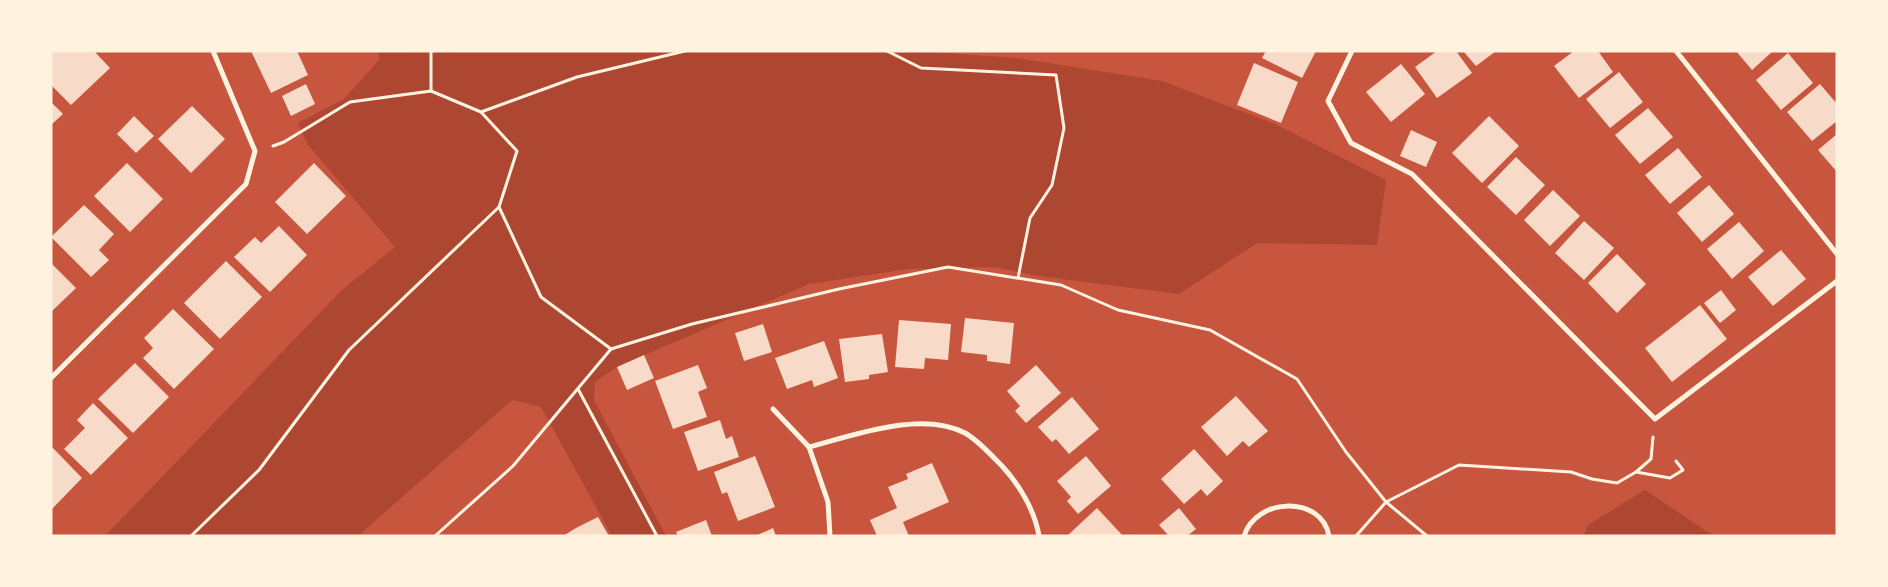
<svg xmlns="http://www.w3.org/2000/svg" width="1888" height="587" font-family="'Alegreya Sans',sans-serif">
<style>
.green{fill:#ae4732}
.building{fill:#f7dbc8}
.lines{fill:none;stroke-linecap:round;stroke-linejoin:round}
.path{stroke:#fff3e0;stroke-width:3}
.minor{stroke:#fff3e0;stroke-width:5}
</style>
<rect width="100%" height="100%" fill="#c8553d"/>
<g class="green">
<path d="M 378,51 L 915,51 L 1017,58 L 1162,81 L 1275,124 L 1386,180 L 1377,245 L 1257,243 L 1179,294 L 1039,276 L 994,267 L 908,269 L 809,284 L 617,367 L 595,382 L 594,400 L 666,536 L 612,536 L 541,407 L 512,400 L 358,536 L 105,536 L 342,290 L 395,247 L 308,145 L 298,123 L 344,99 L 380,59 Z"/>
<path d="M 1645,490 L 1714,536 L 1584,536 L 1588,525 Z"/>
</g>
<g class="building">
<path d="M 53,51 L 94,51 L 110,68 L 71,105 L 51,85 L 51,53 Z"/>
<path d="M 251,51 L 297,51 L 308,75 L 271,93 Z"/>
<path d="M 1266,51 L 1316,51 L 1302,78 L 1262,58 Z"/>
<path d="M 1437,51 L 1456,51 L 1472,73 L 1437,98 L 1415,67 Z"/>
<path d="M 1463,51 L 1496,51 L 1476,66 Z"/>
<path d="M 1574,51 L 1598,51 L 1613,72 L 1579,98 L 1554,66 Z"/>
<path d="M 1736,51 L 1773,51 L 1752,70 Z"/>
<path d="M 1788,53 L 1813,83 L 1781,110 L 1756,80 Z"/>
<path d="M 1254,63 L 1298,82 L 1281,123 L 1237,105 Z"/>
<path d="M 1401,64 L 1425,94 L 1391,122 L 1366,92 Z"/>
<path d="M 1619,72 L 1643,102 L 1610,128 L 1586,99 Z"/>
<path d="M 306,84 L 315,104 L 291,116 L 282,96 Z"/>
<path d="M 1820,84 L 1837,104 L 1837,121 L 1812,141 L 1787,112 Z"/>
<path d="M 51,102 L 63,114 L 51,125 Z"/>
<path d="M 192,106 L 225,139 L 191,173 L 158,139 Z"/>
<path d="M 1648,108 L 1673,137 L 1640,164 L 1615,135 Z"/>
<path d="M 134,116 L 154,136 L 136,153 L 117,134 Z"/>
<path d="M 1489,116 L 1519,146 L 1482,183 L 1452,153 Z"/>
<path d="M 1411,130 L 1437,142 L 1426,167 L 1400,156 Z"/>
<path d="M 1837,134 L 1837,172 L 1818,150 Z"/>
<path d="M 1678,148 L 1702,177 L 1670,204 L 1645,175 Z"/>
<path d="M 1516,157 L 1545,185 L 1516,215 L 1487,187 Z"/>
<path d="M 127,163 L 163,199 L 130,232 L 94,196 Z"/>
<path d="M 314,163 L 346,196 L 307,234 L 275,202 Z"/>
<path d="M 1709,185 L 1734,214 L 1702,242 L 1677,213 Z"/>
<path d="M 1553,190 L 1580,216 L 1550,246 L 1524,220 Z"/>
<path d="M 84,205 L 114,234 L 99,250 L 109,260 L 91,277 L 51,237 Z"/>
<path d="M 1584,221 L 1614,248 L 1584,280 L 1555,253 Z"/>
<path d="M 1739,222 L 1764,251 L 1732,279 L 1707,249 Z"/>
<path d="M 279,226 L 307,255 L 270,292 L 234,257 L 255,237 L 261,243 Z"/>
<path d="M 1781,250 L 1806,279 L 1773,306 L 1748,277 Z"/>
<path d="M 1617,254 L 1646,284 L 1617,313 L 1588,283 Z"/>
<path d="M 226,261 L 262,297 L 220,339 L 184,303 Z"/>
<path d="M 51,263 L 76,288 L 51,312 Z"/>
<path d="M 1721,290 L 1736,310 L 1720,323 L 1704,303 Z"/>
<path d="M 1700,305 L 1727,339 L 1672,382 L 1645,348 Z"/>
<path d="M 173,309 L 214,349 L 174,389 L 143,358 L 153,348 L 144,338 Z"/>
<path d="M 965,318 L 1014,323 L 1010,364 L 987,361 L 987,355 L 961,352 Z"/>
<path d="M 899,320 L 951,324 L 948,360 L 925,358 L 924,369 L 895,367 Z"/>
<path d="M 763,324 L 772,352 L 744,361 L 735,333 Z"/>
<path d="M 882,334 L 888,372 L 869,375 L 869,379 L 845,382 L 839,339 Z"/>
<path d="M 824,341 L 838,378 L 814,387 L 812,380 L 787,389 L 775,358 Z"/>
<path d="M 644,355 L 654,378 L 627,390 L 617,367 Z"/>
<path d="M 135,363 L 169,397 L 133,433 L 98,399 Z"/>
<path d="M 698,365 L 707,388 L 698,392 L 707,417 L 673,429 L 655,381 Z"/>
<path d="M 1036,365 L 1061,393 L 1026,423 L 1015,411 L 1020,406 L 1007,391 Z"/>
<path d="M 1236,396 L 1268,431 L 1249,447 L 1243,441 L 1227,456 L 1201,427 Z"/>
<path d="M 1072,397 L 1099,429 L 1069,454 L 1056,439 L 1052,442 L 1038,427 Z"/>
<path d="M 93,403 L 128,438 L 91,475 L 64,449 L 85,428 L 77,420 Z"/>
<path d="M 720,420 L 726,439 L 732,436 L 739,457 L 698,471 L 684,432 Z"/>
<path d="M 53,448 L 82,478 L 51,510 L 51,450 Z"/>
<path d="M 1194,449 L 1223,481 L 1207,496 L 1201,489 L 1184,504 L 1161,479 Z"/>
<path d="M 755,456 L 775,507 L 738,521 L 727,492 L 722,494 L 714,472 Z"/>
<path d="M 1086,456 L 1111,486 L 1078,514 L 1067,501 L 1071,497 L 1057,481 Z"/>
<path d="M 932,463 L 949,502 L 903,522 L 909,536 L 877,536 L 870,520 L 897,508 L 888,487 L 908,479 L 906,474 Z"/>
<path d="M 1097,508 L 1123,536 L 1067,536 Z"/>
<path d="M 1179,508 L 1196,529 L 1187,536 L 1169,536 L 1159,525 Z"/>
<path d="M 598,517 L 609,536 L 563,536 L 576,528 Z"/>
<path d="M 706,520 L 712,536 L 678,536 L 676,532 Z"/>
<path d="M 773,528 L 776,536 L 755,536 Z"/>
</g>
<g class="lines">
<g class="path">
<path d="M 887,51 L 921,68 L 1056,75 L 1064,128 L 1052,185 L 1030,218 L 1018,278"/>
<path d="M 431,91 L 431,51"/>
<path d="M 481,112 L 577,77 L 685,51"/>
<path d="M 273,146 L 284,142 L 350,102 L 431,91 L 481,112 L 517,151 L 499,207 L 541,297 L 611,349"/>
<path d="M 578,389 L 657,536"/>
<path d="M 1636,472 L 1670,478 L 1683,470 L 1676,461"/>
<path d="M 191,536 L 259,470 L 349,350 L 499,207"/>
<path d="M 435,536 L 513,466 L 611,349 L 692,324 L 839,289 L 948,267 L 1061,285 L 1118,310 L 1210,330 L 1297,379 L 1346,452 L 1386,502 L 1427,536"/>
<path d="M 1356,536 L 1386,502 L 1459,465 L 1571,472 L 1592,479 L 1617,483 L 1636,472 L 1651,459 L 1653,437"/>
</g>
<g class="minor">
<path d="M 1352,51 L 1328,101 L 1351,143 L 1412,174 L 1655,419 L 1837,281"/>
<path d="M 1676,51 L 1837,254"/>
<path d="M 51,378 L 246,184 L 255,151 L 213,51"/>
<path d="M 773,409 L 809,447"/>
<path d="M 830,536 L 828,502 L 809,447 C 854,435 922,410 965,433 C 979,441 991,455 1002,466 C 1019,484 1035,511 1039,536"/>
<path d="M 1244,536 C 1256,497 1322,495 1329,536"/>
</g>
</g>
<rect width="1888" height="587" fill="none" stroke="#fff3e0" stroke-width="105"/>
</svg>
